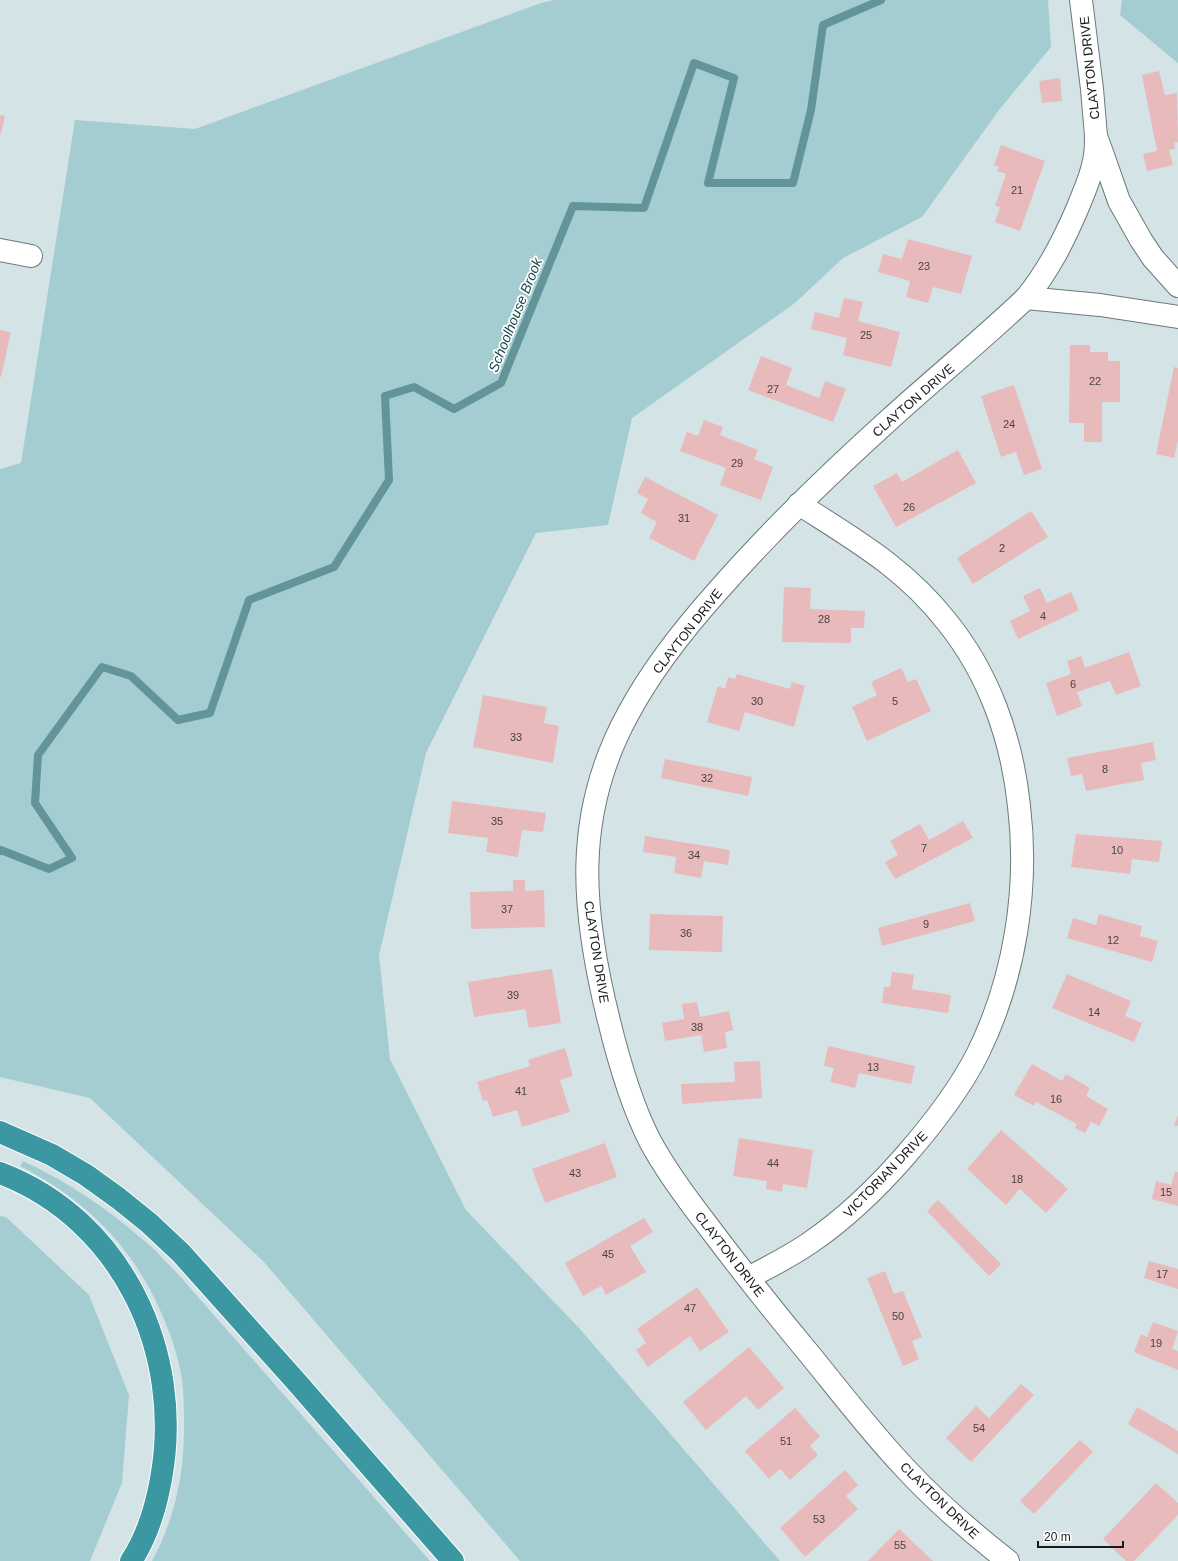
<svg xmlns="http://www.w3.org/2000/svg" width="1178" height="1561" font-family="Arial,sans-serif">
<style>
.green{fill:#a4cdd2}
.lines{fill:none;stroke-linecap:round;stroke-linejoin:round}
.stream{stroke:#629499;stroke-width:8}
.building{fill:#e9babc}
.minor-casing{stroke:#6c797b;stroke-width:24}
.highway-casing{stroke:#fff;stroke-width:24}
.minor{stroke:#fff;stroke-width:22}
.highway{stroke:#3b98a2;stroke-width:22}
.labels{text-anchor:middle;stroke-width:3.5;stroke-linejoin:round;paint-order:stroke}
.number-label{font-size:11px;fill:#4a4242}
.street-label{font-size:13px;fill:#151a1a;stroke:#fff}
.water-label{font-size:14px;font-style:italic;fill:#18464b;stroke:#fff}
</style>
<rect width="100%" height="100%" fill="#d4e3e5"/>
<g class="green">
<path d="M 554,0 L 1048,0 L 1051,47 L 999,110 L 922,217 L 843,258 L 795,303 L 632,418 L 608,525 L 536,533 L 426,753 L 379,955 L 390,1059 L 466,1210 L 579,1328 L 780,1561 L 520,1561 L 264,1262 L 90,1098 L 0,1077 L 0,469 L 21,463 L 75,120 L 195,129 L 541,3 Z"/>
<path d="M 1122,0 L 1178,0 L 1178,63 L 1120,15 Z"/>
<path d="M 23,1161 C 66,1181 107,1208 142,1239 C 155,1249 166,1262 177,1273 L 430,1561 L 152,1561 C 174,1521 184,1476 184,1430 C 184,1413 184,1396 182,1379 C 178,1355 170,1332 160,1310 C 131,1244 84,1199 20,1166 Z"/>
<path d="M 0,1216 L 6,1217 L 89,1295 L 129,1395 L 122,1483 L 90,1561 L 0,1561 Z"/>
</g>
<g class="lines">
<path class="stream" d="M 0,851 L 1,850 L 49,869 L 72,858 L 35,803 L 38,755 L 102,667 L 131,676 L 178,720 L 210,713 L 249,600 L 334,567 L 389,480 L 385,396 L 414,387 L 454,409 L 501,383 L 573,206 L 644,208 L 694,63 L 734,78 L 708,183 L 793,183 L 811,110 L 823,25 L 881,0"/>
</g>
<g class="building">
<path d="M 1159,71 L 1165,95 L 1177,93 L 1178,142 L 1174,143 L 1175,149 L 1169,150 L 1173,165 L 1147,171 L 1143,154 L 1157,151 L 1142,75 Z"/>
<path d="M 1060,78 L 1062,101 L 1042,103 L 1039,81 Z"/>
<path d="M 0,115 L 5,116 L 1,134 L 0,134 Z"/>
<path d="M 1001,145 L 1045,161 L 1020,231 L 995,222 L 1000,207 L 995,206 L 1006,174 L 997,171 L 999,167 L 994,165 Z"/>
<path d="M 908,239 L 972,256 L 961,294 L 933,287 L 928,303 L 906,297 L 910,281 L 878,272 L 883,254 L 902,259 Z"/>
<path d="M 844,298 L 863,302 L 858,321 L 900,332 L 891,367 L 843,355 L 847,338 L 811,329 L 815,312 L 839,318 Z"/>
<path d="M 0,330 L 11,332 L 1,377 L 0,377 Z"/>
<path d="M 1070,345 L 1090,345 L 1090,352 L 1108,352 L 1108,361 L 1120,361 L 1120,402 L 1102,402 L 1102,442 L 1084,442 L 1084,423 L 1069,423 Z"/>
<path d="M 761,356 L 792,368 L 786,385 L 819,398 L 825,381 L 846,389 L 833,422 L 748,390 Z"/>
<path d="M 1174,367 L 1178,368 L 1178,441 L 1174,458 L 1156,454 Z"/>
<path d="M 1014,385 L 1042,469 L 1024,475 L 1016,452 L 1001,457 L 981,396 Z"/>
<path d="M 704,420 L 723,427 L 720,435 L 758,450 L 754,459 L 773,467 L 761,500 L 720,485 L 726,468 L 680,451 L 687,432 L 698,436 Z"/>
<path d="M 958,450 L 976,483 L 896,527 L 873,486 L 897,473 L 902,482 Z"/>
<path d="M 645,477 L 718,515 L 694,561 L 649,538 L 657,522 L 641,513 L 648,499 L 637,493 Z"/>
<path d="M 1031,511 L 1048,537 L 973,584 L 957,558 Z"/>
<path d="M 784,587 L 811,588 L 810,609 L 865,611 L 864,628 L 851,628 L 851,643 L 782,642 Z"/>
<path d="M 1040,588 L 1047,603 L 1071,592 L 1079,610 L 1018,639 L 1010,621 L 1030,611 L 1023,596 Z"/>
<path d="M 1129,652 L 1141,686 L 1116,695 L 1110,681 L 1077,692 L 1082,706 L 1057,716 L 1046,683 L 1071,674 L 1067,661 L 1081,656 L 1085,668 Z"/>
<path d="M 901,668 L 908,682 L 916,679 L 931,711 L 867,741 L 852,707 L 877,695 L 871,682 Z"/>
<path d="M 737,674 L 790,689 L 792,682 L 805,686 L 794,727 L 745,712 L 739,731 L 707,722 L 718,686 L 725,689 L 728,677 L 735,679 Z"/>
<path d="M 483,695 L 547,707 L 544,723 L 559,726 L 553,763 L 473,747 Z"/>
<path d="M 1153,742 L 1156,760 L 1141,763 L 1144,780 L 1086,791 L 1082,774 L 1071,776 L 1067,758 Z"/>
<path d="M 665,759 L 752,777 L 748,796 L 661,778 Z"/>
<path d="M 452,801 L 546,813 L 543,832 L 522,830 L 518,857 L 486,852 L 488,838 L 448,833 Z"/>
<path d="M 963,821 L 973,838 L 895,879 L 885,862 L 898,855 L 890,841 L 920,824 L 929,840 Z"/>
<path d="M 1076,834 L 1162,841 L 1159,862 L 1132,859 L 1130,874 L 1071,867 Z"/>
<path d="M 645,836 L 730,850 L 728,865 L 704,861 L 701,878 L 674,873 L 676,857 L 643,852 Z"/>
<path d="M 513,880 L 525,880 L 525,891 L 544,890 L 545,927 L 471,929 L 470,892 L 513,891 Z"/>
<path d="M 970,903 L 975,921 L 882,946 L 878,928 Z"/>
<path d="M 650,914 L 723,916 L 722,952 L 649,950 Z"/>
<path d="M 1099,914 L 1142,926 L 1140,936 L 1158,941 L 1152,962 L 1067,938 L 1073,918 L 1096,925 Z"/>
<path d="M 552,969 L 561,1023 L 529,1028 L 525,1009 L 474,1017 L 468,982 Z"/>
<path d="M 892,972 L 914,975 L 912,989 L 951,995 L 948,1013 L 882,1003 L 884,987 L 890,987 Z"/>
<path d="M 1067,974 L 1131,1001 L 1125,1016 L 1142,1023 L 1134,1042 L 1052,1008 Z"/>
<path d="M 697,1002 L 700,1017 L 729,1011 L 733,1030 L 725,1032 L 727,1048 L 704,1052 L 701,1035 L 665,1041 L 662,1023 L 684,1019 L 682,1004 Z"/>
<path d="M 828,1046 L 915,1066 L 911,1084 L 859,1073 L 855,1088 L 830,1082 L 834,1068 L 824,1066 Z"/>
<path d="M 565,1048 L 573,1076 L 560,1080 L 570,1112 L 522,1127 L 517,1110 L 493,1117 L 487,1100 L 483,1101 L 477,1082 L 530,1066 L 528,1060 Z"/>
<path d="M 760,1061 L 762,1098 L 682,1104 L 681,1084 L 735,1082 L 734,1062 Z"/>
<path d="M 1032,1064 L 1062,1081 L 1066,1074 L 1090,1088 L 1086,1096 L 1108,1109 L 1099,1126 L 1091,1122 L 1085,1133 L 1075,1128 L 1077,1124 L 1036,1102 L 1034,1106 L 1014,1095 Z"/>
<path d="M 1178,1115 L 1178,1126 L 1174,1125 Z"/>
<path d="M 1001,1130 L 1068,1189 L 1046,1213 L 1020,1189 L 1006,1205 L 967,1169 Z"/>
<path d="M 739,1138 L 813,1150 L 807,1188 L 783,1184 L 782,1192 L 766,1189 L 767,1181 L 733,1176 Z"/>
<path d="M 605,1143 L 617,1177 L 545,1203 L 532,1169 Z"/>
<path d="M 1175,1172 L 1178,1172 L 1178,1206 L 1152,1199 L 1156,1181 L 1171,1185 Z"/>
<path d="M 938,1200 L 1001,1264 L 989,1276 L 927,1211 Z"/>
<path d="M 644,1218 L 653,1232 L 630,1246 L 646,1272 L 606,1295 L 601,1286 L 583,1296 L 565,1263 Z"/>
<path d="M 1149,1261 L 1178,1269 L 1178,1289 L 1144,1278 Z"/>
<path d="M 885,1271 L 894,1294 L 903,1291 L 922,1337 L 912,1341 L 919,1359 L 903,1366 L 867,1278 Z"/>
<path d="M 697,1287 L 729,1332 L 700,1351 L 690,1336 L 648,1367 L 636,1350 L 646,1343 L 637,1329 Z"/>
<path d="M 1153,1322 L 1178,1331 L 1172,1349 L 1178,1351 L 1178,1370 L 1134,1352 L 1141,1334 L 1147,1337 Z"/>
<path d="M 749,1347 L 784,1388 L 758,1410 L 746,1396 L 706,1430 L 683,1402 Z"/>
<path d="M 1021,1384 L 1034,1395 L 971,1462 L 946,1438 L 976,1406 L 989,1418 Z"/>
<path d="M 1137,1407 L 1178,1431 L 1178,1454 L 1128,1424 Z"/>
<path d="M 795,1408 L 820,1436 L 810,1446 L 818,1455 L 790,1480 L 780,1469 L 769,1479 L 745,1451 Z"/>
<path d="M 1080,1440 L 1093,1452 L 1034,1514 L 1020,1501 Z"/>
<path d="M 845,1470 L 858,1485 L 846,1496 L 858,1509 L 805,1557 L 780,1528 Z"/>
<path d="M 1156,1483 L 1178,1503 L 1178,1515 L 1134,1561 L 1126,1561 L 1103,1539 Z"/>
<path d="M 899,1529 L 933,1561 L 868,1561 Z"/>
</g>
<g class="lines">
<g class="minor-casing">
<g id="minor">
<path d="M 1081,0 L 1092,89 L 1096,136 L 1104,158 L 1119,201 L 1141,240 L 1153,258 L 1178,286"/>
<path d="M 1096,136 C 1096,144 1096,153 1094,161 C 1091,177 1084,192 1078,207 C 1064,240 1049,270 1026,298 L 1100,305 L 1178,317"/>
<path d="M 0,250 L 31,256"/>
<path d="M 748,1278 C 769,1267 791,1256 811,1242 C 846,1218 877,1188 905,1156 C 932,1125 959,1091 978,1053 C 1015,978 1029,888 1019,806 C 1012,739 989,674 947,622 C 905,568 855,540 799,504"/>
<path d="M 1008,1561 C 971,1532 935,1501 903,1466 C 870,1431 841,1393 811,1356 C 776,1314 741,1270 708,1226 C 687,1199 666,1171 650,1141 C 631,1104 619,1062 609,1021 C 582,913 572,816 628,714 C 652,669 683,630 716,593 C 770,531 829,474 890,419 C 935,378 982,340 1026,298"/>
</g>
</g>
<g class="highway-casing">
<g id="highway">
<path d="M 0,1132 L 52,1155 L 86,1175 L 118,1198 L 149,1223 L 181,1253 L 293,1378 L 453,1561"/>
<path d="M 0,1173 C 123,1220 184,1353 161,1479 C 156,1507 147,1537 131,1561"/>
</g>
</g>
<use href="#minor" class="minor"/>
<use href="#highway" class="highway"/>
</g>
<g class="labels">
<g class="number-label">
<text x="1017" y="194">21</text>
<text x="924" y="270">23</text>
<text x="866" y="339">25</text>
<text x="1095" y="385">22</text>
<text x="773" y="393">27</text>
<text x="1009" y="428">24</text>
<text x="737" y="467">29</text>
<text x="909" y="511">26</text>
<text x="684" y="522">31</text>
<text x="1002" y="552">2</text>
<text x="1043" y="620">4</text>
<text x="824" y="623">28</text>
<text x="1073" y="688">6</text>
<text x="757" y="705">30</text>
<text x="895" y="705">5</text>
<text x="516" y="741">33</text>
<text x="1105" y="773">8</text>
<text x="707" y="782">32</text>
<text x="497" y="825">35</text>
<text x="924" y="852">7</text>
<text x="1117" y="854">10</text>
<text x="694" y="859">34</text>
<text x="507" y="913">37</text>
<text x="926" y="928">9</text>
<text x="686" y="937">36</text>
<text x="1113" y="944">12</text>
<text x="513" y="999">39</text>
<text x="1094" y="1016">14</text>
<text x="697" y="1031">38</text>
<text x="873" y="1071">13</text>
<text x="521" y="1095">41</text>
<text x="1056" y="1103">16</text>
<text x="773" y="1167">44</text>
<text x="575" y="1177">43</text>
<text x="1017" y="1183">18</text>
<text x="1166" y="1196">15</text>
<text x="608" y="1258">45</text>
<text x="1162" y="1278">17</text>
<text x="690" y="1312">47</text>
<text x="898" y="1320">50</text>
<text x="1156" y="1347">19</text>
<text x="979" y="1432">54</text>
<text x="786" y="1445">51</text>
<text x="819" y="1523">53</text>
<text x="900" y="1549">55</text>
</g>
<g class="street-label">
<text transform="translate(1089 68) rotate(-96)" y="5">CLAYTON DRIVE</text>
<text transform="translate(913 400) rotate(-41)" y="5">CLAYTON DRIVE</text>
<text transform="translate(687 631) rotate(-52)" y="5">CLAYTON DRIVE</text>
<text transform="translate(597 952) rotate(81)" y="5">CLAYTON DRIVE</text>
<text transform="translate(885 1174) rotate(-46)" y="5">VICTORIAN DRIVE</text>
<text transform="translate(730 1254) rotate(52)" y="5">CLAYTON DRIVE</text>
<text transform="translate(940 1500) rotate(44)" y="5">CLAYTON DRIVE</text>
</g>
<g class="water-label">
<text transform="translate(515 315) rotate(-68)" y="5">Schoolhouse Brook</text>
</g>
</g>
<path d="M1038 1541v6h85v-6" fill="none" stroke="#151a1a" stroke-width="2"/>
<text x="1044" y="1541" font-size="12" fill="#151a1a" stroke="#ffffff" stroke-width="3" paint-order="stroke">20 m</text>
</svg>
